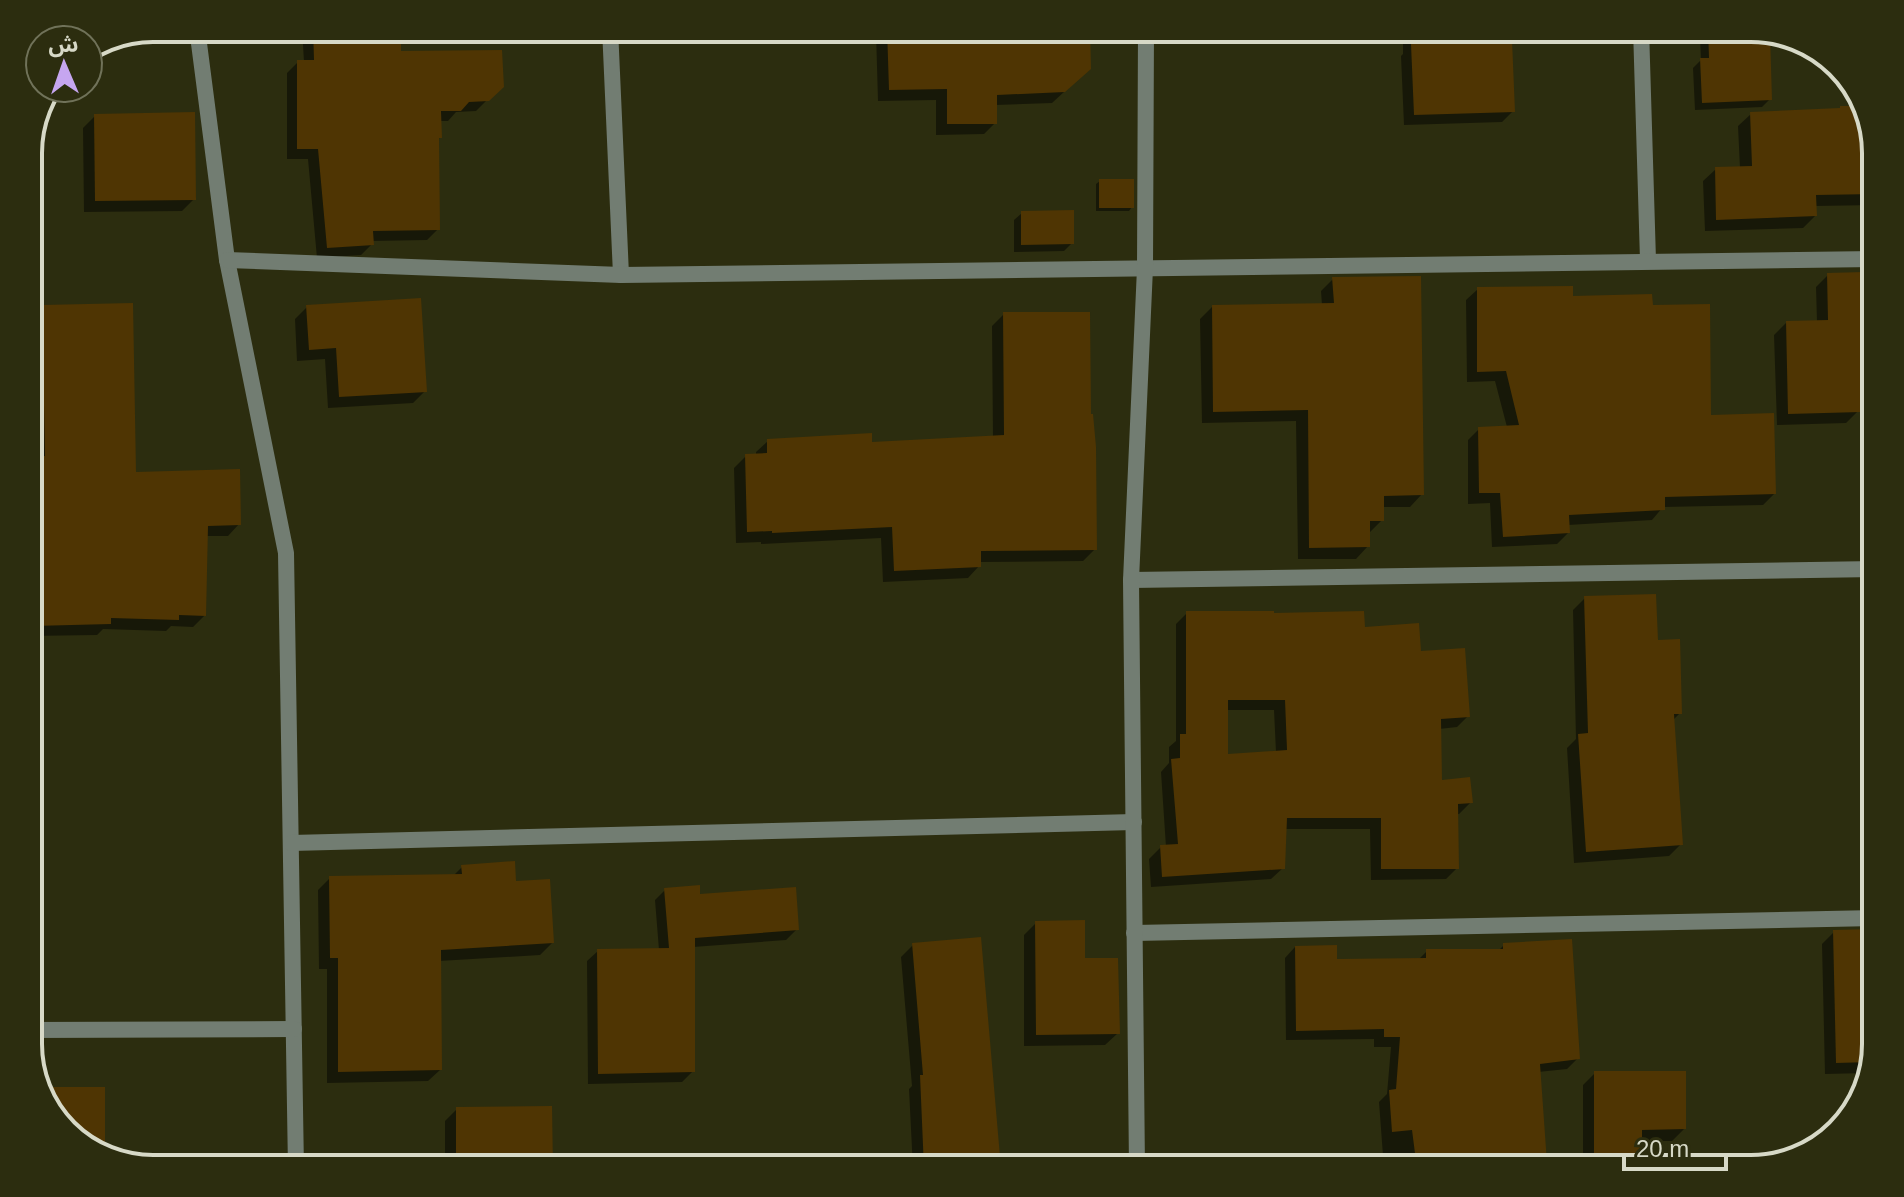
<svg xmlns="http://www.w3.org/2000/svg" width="1904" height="1197" font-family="Helvetica,'Noto Sans Arabic',sans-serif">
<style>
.shadow{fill:#0007;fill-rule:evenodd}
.building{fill:#4f3503;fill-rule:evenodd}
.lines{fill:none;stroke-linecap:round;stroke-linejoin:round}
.minor{stroke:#727d72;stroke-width:16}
.rim{fill:none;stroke:#d7d9c7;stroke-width:4}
</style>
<rect width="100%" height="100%" fill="#2c2d0f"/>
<g class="shadow">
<path d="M 302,28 L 399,28 L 399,53 L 501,86 L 476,111 L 456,112 L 448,121 L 440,121 L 440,137 L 437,141 L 438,229 L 427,240 L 372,241 L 372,244 L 361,255 L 317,258 L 308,159 L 287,159 L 287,73 L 298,62 L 304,62 Z"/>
<path d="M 880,28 L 1088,28 L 1077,80 L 1052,103 L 995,105 L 995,123 L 984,134 L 936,135 L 936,100 L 878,101 L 876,32 Z"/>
<path d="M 1403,28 L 1511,28 L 1513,111 L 1502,122 L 1404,125 L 1401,56 L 1403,54 Z"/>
<path d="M 1751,28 L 1768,33 L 1770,99 L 1762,107 L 1695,110 L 1693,68 L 1701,60 L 1700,37 L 1708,29 Z"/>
<path d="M 1751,114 L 1876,146 L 1876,205 L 1815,206 L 1815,216 L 1803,228 L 1705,231 L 1703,181 L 1716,169 L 1740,168 L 1738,126 Z"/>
<path d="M 95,116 L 194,199 L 182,211 L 84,212 L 83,128 Z"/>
<path d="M 1100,181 L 1132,207 L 1129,211 L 1096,211 L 1096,184 Z"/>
<path d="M 1022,213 L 1072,243 L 1064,251 L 1014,252 L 1014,220 Z"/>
<path d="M 1828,275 L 1865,387 L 1858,394 L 1858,411 L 1846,423 L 1777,425 L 1774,335 L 1786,323 L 1817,322 L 1816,287 Z"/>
<path d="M 1333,279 L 1422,494 L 1410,507 L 1382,507 L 1382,520 L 1370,532 L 1368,546 L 1356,559 L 1298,559 L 1296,421 L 1202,423 L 1200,319 L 1212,307 L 1322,305 L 1321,291 Z"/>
<path d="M 1478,289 L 1651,307 L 1709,417 L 1774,494 L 1763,505 L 1663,507 L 1652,520 L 1568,525 L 1568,533 L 1557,544 L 1492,547 L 1490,503 L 1468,504 L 1468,440 L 1479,429 L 1507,427 L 1495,381 L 1467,382 L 1466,300 Z"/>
<path d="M 43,307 L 134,474 L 239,524 L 228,536 L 206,536 L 205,615 L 193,627 L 171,626 L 166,631 L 103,629 L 97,635 L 28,636 L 28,459 L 34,458 L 32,319 Z"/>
<path d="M 307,307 L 425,391 L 413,403 L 328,408 L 325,359 L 297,361 L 295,319 Z"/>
<path d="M 1004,314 L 1095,549 L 1083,561 L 979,562 L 979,566 L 968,578 L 883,582 L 881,538 L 761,544 L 761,542 L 736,543 L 734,468 L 746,456 L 756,456 L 756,452 L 768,441 L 870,444 L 993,438 L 992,326 Z"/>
<path d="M 1585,598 L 1656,642 L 1680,713 L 1673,720 L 1681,844 L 1669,856 L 1574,863 L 1567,748 L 1576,739 L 1573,610 Z"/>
<path d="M 1187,613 L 1363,629 L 1419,653 L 1468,716 L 1457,727 L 1439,729 L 1440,782 L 1471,802 L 1459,814 L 1456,814 L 1457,868 L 1446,879 L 1371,880 L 1370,829 L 1284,829 L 1283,868 L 1271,879 L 1151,887 L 1149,859 L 1161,847 L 1166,847 L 1161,772 L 1169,763 L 1169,747 L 1176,741 L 1176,624 ZM 1226,710 L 1274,710 L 1276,752 L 1226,756 Z"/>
<path d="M 462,867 L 514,883 L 552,943 L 540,955 L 439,961 L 440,1070 L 428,1081 L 327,1083 L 327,969 L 319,969 L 318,890 L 330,878 L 453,876 Z"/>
<path d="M 665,890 L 699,896 L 797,929 L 786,940 L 693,947 L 693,1071 L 682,1082 L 588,1084 L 587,961 L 598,951 L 659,950 L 655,900 Z"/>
<path d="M 1036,923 L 1118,1033 L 1105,1045 L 1024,1046 L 1024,935 Z"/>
<path d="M 1876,930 L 1876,1044 L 1867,1073 L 1825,1074 L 1822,944 L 1834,932 Z"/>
<path d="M 913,945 L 998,1167 L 996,1169 L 913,1169 L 909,1089 L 912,1086 L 901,957 Z"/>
<path d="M 1504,945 L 1578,1058 L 1567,1069 L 1538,1072 L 1545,1162 L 1538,1169 L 1384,1169 L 1379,1102 L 1387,1094 L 1391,1047 L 1374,1047 L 1374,1039 L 1286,1040 L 1285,958 L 1295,947 L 1335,961 L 1418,960 L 1427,951 L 1498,951 Z"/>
<path d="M 1595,1073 L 1684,1129 L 1672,1141 L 1640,1141 L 1640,1169 L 1583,1169 L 1583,1085 Z"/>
<path d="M 457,1109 L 551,1169 L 445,1169 L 445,1121 Z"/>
</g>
<g class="building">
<path d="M 313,28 L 401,28 L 401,51 L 502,50 L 504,87 L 489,101 L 469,102 L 461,111 L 441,111 L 442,138 L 439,138 L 440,230 L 373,231 L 374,245 L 327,248 L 318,149 L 297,149 L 297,60 L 314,60 Z"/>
<path d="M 887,28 L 1090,28 L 1091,69 L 1065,92 L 997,95 L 997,124 L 947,124 L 947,89 L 889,90 Z"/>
<path d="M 1708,28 L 1751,28 L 1770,34 L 1772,100 L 1702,103 L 1700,58 L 1709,58 Z"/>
<path d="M 1512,40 L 1515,112 L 1414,115 L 1411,44 Z"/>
<path d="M 1840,106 L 1864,106 L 1876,146 L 1876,194 L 1816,195 L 1817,216 L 1716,220 L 1715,167 L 1752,166 L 1750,112 L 1840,108 Z"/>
<path d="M 195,112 L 196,200 L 95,201 L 94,114 Z"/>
<rect x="1099" y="179" width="35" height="29"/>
<path d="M 1074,210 L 1074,244 L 1021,245 L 1021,211 Z"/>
<path d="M 1864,272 L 1867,388 L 1860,388 L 1861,412 L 1788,414 L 1786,321 L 1828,320 L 1827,273 Z"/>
<path d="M 1421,276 L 1424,495 L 1384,496 L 1384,521 L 1370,521 L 1370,547 L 1309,548 L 1308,410 L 1213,412 L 1212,305 L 1334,303 L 1332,277 Z"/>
<path d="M 1573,286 L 1573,296 L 1652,294 L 1653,305 L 1710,304 L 1711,415 L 1774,413 L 1776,494 L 1665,497 L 1665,510 L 1569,515 L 1570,533 L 1503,537 L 1500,493 L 1479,493 L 1478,427 L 1519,425 L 1506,371 L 1477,372 L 1477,287 Z"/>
<path d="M 421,298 L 427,392 L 339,397 L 336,348 L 309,350 L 306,305 Z"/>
<path d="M 133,303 L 136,472 L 240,469 L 241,525 L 208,526 L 206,616 L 179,615 L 179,620 L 111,618 L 111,624 L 33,626 L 28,457 L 45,456 L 42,305 Z"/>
<path d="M 1003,312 L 1090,312 L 1091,414 L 1093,414 L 1096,447 L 1097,550 L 981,551 L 981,567 L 894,571 L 892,527 L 772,533 L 772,531 L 747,532 L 745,454 L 767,453 L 767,439 L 872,433 L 872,442 L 1004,435 Z"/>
<path d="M 1656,594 L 1658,640 L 1680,639 L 1682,714 L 1674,714 L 1683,845 L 1586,852 L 1578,734 L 1588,733 L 1584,596 Z"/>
<path d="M 1186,611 L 1274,611 L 1274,613 L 1364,611 L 1365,627 L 1419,623 L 1421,651 L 1465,648 L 1470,717 L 1441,719 L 1442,780 L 1470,777 L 1473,803 L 1458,804 L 1459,869 L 1381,869 L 1381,818 L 1287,818 L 1285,869 L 1162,877 L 1160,845 L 1178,844 L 1171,759 L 1180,758 L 1180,734 L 1186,734 ZM 1228,700 L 1285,700 L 1287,750 L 1228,754 Z"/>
<path d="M 515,861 L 516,881 L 550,879 L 554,943 L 441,950 L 442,1070 L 338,1072 L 338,958 L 330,958 L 329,876 L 462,874 L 461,865 Z"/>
<path d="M 700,885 L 700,894 L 796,887 L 799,930 L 695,938 L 695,1072 L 598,1074 L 597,949 L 669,948 L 664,888 Z"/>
<path d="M 1085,920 L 1085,958 L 1118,958 L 1120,1034 L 1036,1035 L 1035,921 Z"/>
<path d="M 1876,929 L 1876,1044 L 1871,1062 L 1836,1063 L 1833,930 Z"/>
<path d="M 981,937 L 1001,1168 L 924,1169 L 920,1075 L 923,1075 L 912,943 Z"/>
<path d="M 1572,939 L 1580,1059 L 1540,1064 L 1547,1163 L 1518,1165 L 1518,1169 L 1417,1169 L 1412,1130 L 1392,1132 L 1389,1090 L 1396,1089 L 1400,1037 L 1384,1037 L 1384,1029 L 1296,1031 L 1295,946 L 1337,945 L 1337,959 L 1426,958 L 1426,949 L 1503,949 L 1503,943 Z"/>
<path d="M 1594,1071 L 1686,1071 L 1686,1129 L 1642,1130 L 1642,1169 L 1594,1169 Z"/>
<path d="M 39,1087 L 105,1087 L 105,1155 L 84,1148 L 45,1106 Z"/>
<path d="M 552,1106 L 553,1169 L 456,1169 L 456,1107 Z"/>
</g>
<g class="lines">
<g class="minor">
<path d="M 197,28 L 227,260 L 286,553 L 296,1169"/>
<path d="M 610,28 L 621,275"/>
<path d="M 1641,28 L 1648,260"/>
<path d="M 227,260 L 621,275 L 1876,259"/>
<path d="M 1131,580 L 1876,569"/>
<path d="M 291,843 L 1134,822"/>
<path d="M 1134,933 L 1876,918"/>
<path d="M 28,1030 L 294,1029"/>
<path d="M 1137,1169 L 1131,580 L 1145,268 L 1146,28"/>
</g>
</g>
<path d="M0 0H1904V1197H0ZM153 42H1751A111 111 0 0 1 1862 153V1044A111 111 0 0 1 1751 1155H153A111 111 0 0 1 42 1044V153A111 111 0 0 1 153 42Z" fill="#2c2d0f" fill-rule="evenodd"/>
<path class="rim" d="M153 42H1751A111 111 0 0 1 1862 153V1044A111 111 0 0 1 1751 1155H153A111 111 0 0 1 42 1044V153A111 111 0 0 1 153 42Z"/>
<g transform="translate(64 64) rotate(358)"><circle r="38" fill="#2c2d0f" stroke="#707259" stroke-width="2"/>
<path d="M0-6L14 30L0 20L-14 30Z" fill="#c6a6f0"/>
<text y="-12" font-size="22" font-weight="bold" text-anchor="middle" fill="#d7d9c7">ش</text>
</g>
<path d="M1624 1157v12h102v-12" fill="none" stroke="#d7d9c7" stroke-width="4"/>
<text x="1636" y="1157" font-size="24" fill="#d7d9c7" stroke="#2c2d0f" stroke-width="6" paint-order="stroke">20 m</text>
</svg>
